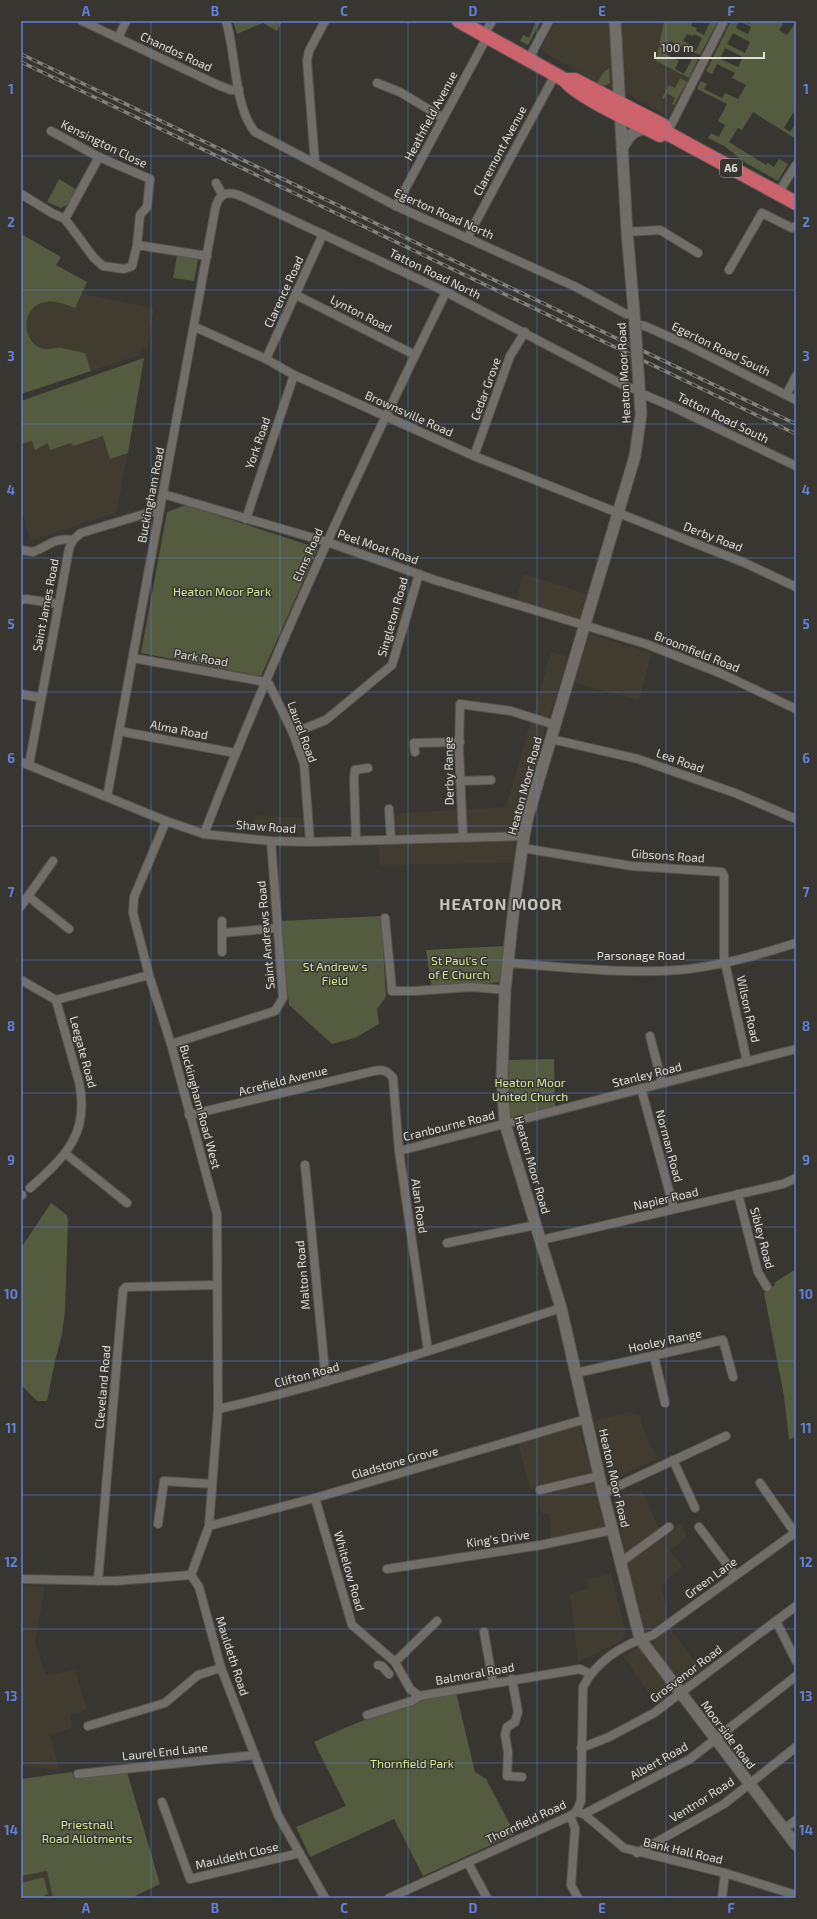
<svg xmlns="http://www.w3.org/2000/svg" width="817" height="1919" font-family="'Exo 2',sans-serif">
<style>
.built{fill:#403c30}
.green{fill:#555b3e;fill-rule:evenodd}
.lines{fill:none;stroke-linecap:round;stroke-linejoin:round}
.street-casing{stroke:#55534e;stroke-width:10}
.secondary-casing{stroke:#55534e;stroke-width:13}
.highway-casing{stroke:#55534e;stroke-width:16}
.street{stroke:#706e67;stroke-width:8}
.secondary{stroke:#706e67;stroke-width:11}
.highway{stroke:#cc626b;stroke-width:14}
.rail-casing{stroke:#83827d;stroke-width:3.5}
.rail{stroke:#373630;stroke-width:2;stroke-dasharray:6;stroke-linecap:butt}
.secondary-bridge-casing{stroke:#55534e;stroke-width:13;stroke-linecap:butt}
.secondary-bridge{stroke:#706e67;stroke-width:11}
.grid{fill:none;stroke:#6180d9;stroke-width:1;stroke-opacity:0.55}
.labels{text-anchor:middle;stroke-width:3;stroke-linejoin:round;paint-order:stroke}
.shield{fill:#373630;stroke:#adaca7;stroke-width:1}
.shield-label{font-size:11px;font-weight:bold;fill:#dfdeda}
.street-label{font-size:12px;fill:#dfdeda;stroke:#373630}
.park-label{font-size:12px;fill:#d6e79b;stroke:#373630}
.district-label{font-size:16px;font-weight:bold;letter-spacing:1px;fill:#c5c3bc;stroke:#373630}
.neatline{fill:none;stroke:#6180d9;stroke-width:1.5}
.grid-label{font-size:13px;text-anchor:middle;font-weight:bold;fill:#6180d9}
</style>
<rect width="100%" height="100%" fill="#373630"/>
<g class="built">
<path d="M 556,21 L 664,21 L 656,61 L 689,78 L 669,117 L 629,95 L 595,81 L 545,53 L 543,50 L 543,45 Z"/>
<path d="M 21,234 L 61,257 L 56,265 L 87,282 L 82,294 L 154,308 L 147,349 L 141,348 L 140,355 L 21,394 Z"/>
<path d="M 144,358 L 117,512 L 31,541 L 21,510 L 21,401 Z"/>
<path d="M 524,574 L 589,595 L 581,620 L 516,600 Z"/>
<path d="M 590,634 L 652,653 L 639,700 L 574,683 Z"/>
<path d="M 551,652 L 569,657 L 546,727 L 521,822 L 515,851 L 514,863 L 380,865 L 378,840 L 386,840 L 385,814 L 506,807 Z"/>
<path d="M 256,815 L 303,818 L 303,834 L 250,831 Z"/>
<path d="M 629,1412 L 640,1415 L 643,1429 L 657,1459 L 610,1480 L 595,1421 Z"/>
<path d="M 579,1425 L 606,1532 L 551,1542 L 549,1514 L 542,1514 L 536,1488 L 530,1489 L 518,1443 Z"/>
<path d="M 641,1490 L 662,1534 L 681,1523 L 687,1537 L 670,1551 L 683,1566 L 661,1585 L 668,1617 L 646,1634 L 627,1565 L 614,1499 Z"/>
<path d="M 611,1574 L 623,1622 L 625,1633 L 623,1640 L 578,1662 L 570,1594 L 588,1588 L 587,1581 L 588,1579 Z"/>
<path d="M 21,1585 L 45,1587 L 35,1643 L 46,1675 L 75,1670 L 87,1710 L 70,1716 L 72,1728 L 50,1735 L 59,1770 L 21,1766 Z"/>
<path d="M 669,1627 L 701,1670 L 681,1687 L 650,1643 Z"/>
<path d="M 638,1647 L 672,1693 L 657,1705 L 623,1656 Z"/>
<path d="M 47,1871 L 53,1898 L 21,1898 L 21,1876 Z"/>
</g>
<g class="green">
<path d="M 233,21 L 282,21 L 277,31 L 263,23 L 237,34 Z"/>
<path d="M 536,21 L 541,21 L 528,45 L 520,41 L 523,35 L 529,38 Z"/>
<path d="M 664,21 L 693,21 L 691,26 L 697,28 L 696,31 L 704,35 L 710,22 L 708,21 L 717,23 L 700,55 L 670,41 L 666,54 L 679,61 L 675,69 L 684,74 L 693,57 L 698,59 L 689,78 L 656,61 ZM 687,34 L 693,36 L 694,34 L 702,38 L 696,51 L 688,47 L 689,44 L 683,41 Z"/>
<path d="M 731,21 L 744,21 L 749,24 L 751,21 L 780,21 L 783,24 L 779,30 L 787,35 L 796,22 L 796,101 L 794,105 L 796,106 L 796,115 L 793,113 L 784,128 L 790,132 L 796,123 L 796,139 L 753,112 L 742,130 L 738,128 L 729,142 L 766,165 L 768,163 L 774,167 L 779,159 L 788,164 L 778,181 L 746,163 L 724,146 L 708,138 L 711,133 L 719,137 L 725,125 L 718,121 L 727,104 L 697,89 L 701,81 L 707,84 L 704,89 L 722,98 L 725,93 L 738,99 L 746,85 L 732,78 L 735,73 L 717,64 L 712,74 L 706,71 ZM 739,21 L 751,27 L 748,34 L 736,28 ZM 733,33 L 750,42 L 745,53 L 727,44 ZM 725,48 L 743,57 L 738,67 L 720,59 Z"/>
<path d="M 609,68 L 610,83 L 604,86 L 597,83 L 604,72 Z"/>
<path d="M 680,78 L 687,82 L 674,105 L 672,104 L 675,98 L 667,93 L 664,99 L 662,98 L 669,85 L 675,88 Z"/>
<path d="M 59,179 L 77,190 L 69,204 L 61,208 L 47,202 Z"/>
<path d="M 21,234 L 61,257 L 56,265 L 87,282 L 75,308 C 66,305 56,300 46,302 C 22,305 20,338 40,348 C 48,351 53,347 61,348 C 69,349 77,351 85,353 L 91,371 L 21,394 Z"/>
<path d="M 177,255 L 198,259 L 194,281 L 173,278 Z"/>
<path d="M 144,358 L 128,453 L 110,459 L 103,436 L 73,446 L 71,443 L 50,450 L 48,443 L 35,450 L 32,441 L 21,444 L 21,401 Z"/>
<path d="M 186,505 L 318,548 L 261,676 L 141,653 L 167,512 Z"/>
<path d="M 381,916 L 386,997 L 377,1009 L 379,1024 L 355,1038 L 332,1044 L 289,1005 L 280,921 Z"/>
<path d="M 505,946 L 500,982 L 432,990 L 426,950 Z"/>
<path d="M 554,1059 L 555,1109 L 507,1120 L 508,1060 Z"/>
<path d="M 51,1203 L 67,1215 L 68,1220 L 65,1311 L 62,1334 L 55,1361 L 47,1401 L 37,1401 L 21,1385 L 21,1248 Z"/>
<path d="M 796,1269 L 796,1436 L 789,1440 L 784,1396 L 764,1293 L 775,1285 L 774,1283 Z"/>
<path d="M 456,1692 L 475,1772 L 486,1779 L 515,1834 L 423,1876 L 394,1819 L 310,1857 L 296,1827 L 346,1806 L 314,1742 C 360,1720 406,1703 456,1692 Z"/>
<path d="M 72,1772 L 74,1778 L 127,1772 L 160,1884 L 131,1898 L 53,1898 L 47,1871 L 21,1876 L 21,1779 Z"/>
<path d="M 40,1878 L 44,1878 L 48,1894 L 45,1895 L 45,1898 L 49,1898 L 21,1898 L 21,1883 Z"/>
</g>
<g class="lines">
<g class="street-casing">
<g id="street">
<path d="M 82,21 L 218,85 L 231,90 L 239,90"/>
<path d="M 226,21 C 236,53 234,107 255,132 L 396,206 L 576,287 L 626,314 L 634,315"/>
<path d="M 484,35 L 492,21"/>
<path d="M 118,38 L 126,21"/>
<path d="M 528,60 L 549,21"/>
<path d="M 377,83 L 400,92 L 443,118"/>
<path d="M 51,131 L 99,157 L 150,179 L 147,207 L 140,215 L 137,245"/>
<path d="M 667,133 L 724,21"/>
<path d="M 315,163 L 307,61 L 309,51 L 325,21"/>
<path d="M 216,183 L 222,194"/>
<path d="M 778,193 L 796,165"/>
<path d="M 21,194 L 52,213 L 65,219 L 94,258 L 103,266 L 124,269 L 132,266 L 137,245 L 207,256"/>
<path d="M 396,206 L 487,37"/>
<path d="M 65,219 L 99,157"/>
<path d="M 627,232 L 660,230 L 698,253"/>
<path d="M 467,238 L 555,75"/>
<path d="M 729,270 L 762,213 L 792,228 L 796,226"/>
<path d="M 296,295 L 415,355"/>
<path d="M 635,324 L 645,326 L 685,344 L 796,400"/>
<path d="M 195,327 L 266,359 L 294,375 L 474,456 L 745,563 L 796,587"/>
<path d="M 266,359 L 323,234"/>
<path d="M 786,395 L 796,376"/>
<path d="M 640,396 L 645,395 L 673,407 L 796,466"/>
<path d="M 474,456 L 510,356 L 525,332"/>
<path d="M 163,494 L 327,542 L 435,580 L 646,644 L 720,673 L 796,709"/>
<path d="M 246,519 L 294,375"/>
<path d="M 21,550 L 33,552 C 49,546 54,537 73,540"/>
<path d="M 21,600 L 26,599 L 58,604"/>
<path d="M 133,658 L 266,682 L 269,684 L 293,733 L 304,764 L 310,842"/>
<path d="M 21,694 L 41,698"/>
<path d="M 119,731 L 235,753"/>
<path d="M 293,733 L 326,720 L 392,665 L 419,574"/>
<path d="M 551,739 L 638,759 L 735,793 L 796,819"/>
<path d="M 415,752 L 414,743 L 460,742"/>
<path d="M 21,762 L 166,821 L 204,834 L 271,841 L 310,842 L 524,836"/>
<path d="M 29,765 L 69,549 L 73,540 L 81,533 L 151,512 L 159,512"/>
<path d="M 460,781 L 491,780"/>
<path d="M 107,797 L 215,210 C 218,194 226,190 241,196 L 446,292 L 627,387 L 639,390"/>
<path d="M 389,809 L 391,839"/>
<path d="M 166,821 L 134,897 L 133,913 L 149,975 L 171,1044 L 217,1214 L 218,1409"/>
<path d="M 204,834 C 275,649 359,469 446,292"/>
<path d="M 463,837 L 459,750 L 460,704 L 511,711 L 555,725"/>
<path d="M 356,840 L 354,778 L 355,770 L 368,768"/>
<path d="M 522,848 L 632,866 L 722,872 L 724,876 L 724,958 L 747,1062"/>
<path d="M 29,897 L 69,929"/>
<path d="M 21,906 L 53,861"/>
<path d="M 385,918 L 392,991 L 414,991 L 472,987 L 505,990"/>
<path d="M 222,933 L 277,928"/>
<path d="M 222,952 L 222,921"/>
<path d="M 508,963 C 564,967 621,974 678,970 C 717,967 758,955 796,943"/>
<path d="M 21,980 L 56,1000 L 149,975"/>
<path d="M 650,1036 L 662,1083"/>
<path d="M 171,1044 L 275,1011 L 283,998 L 271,841"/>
<path d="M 641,1088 L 674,1209"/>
<path d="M 189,1115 L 374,1071 C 383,1069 388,1071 393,1078 L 399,1151 L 428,1351"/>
<path d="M 399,1151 L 796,1049"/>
<path d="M 66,1154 L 127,1203"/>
<path d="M 305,1165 L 326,1382"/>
<path d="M 30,1188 C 66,1156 90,1133 79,1082 L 56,1000"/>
<path d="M 738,1194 L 758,1272 L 767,1287"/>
<path d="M 21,1196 L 22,1195"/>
<path d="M 541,1240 L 783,1184 L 796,1178"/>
<path d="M 447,1243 L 536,1225"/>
<path d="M 654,1356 L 665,1403"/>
<path d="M 576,1373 L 723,1340 L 733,1377"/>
<path d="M 673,1460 L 695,1508"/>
<path d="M 760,1483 L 795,1533"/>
<path d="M 540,1490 L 599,1476"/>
<path d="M 603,1493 L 726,1436"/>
<path d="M 315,1498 L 352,1625 L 395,1662 L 410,1689 L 419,1696"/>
<path d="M 158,1524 L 164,1481 L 212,1484"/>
<path d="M 209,1526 L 315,1498 L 586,1419"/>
<path d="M 699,1527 L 735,1575"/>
<path d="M 621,1562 L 669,1527"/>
<path d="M 387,1569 L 541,1545 L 612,1530"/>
<path d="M 191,1575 L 209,1526 L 218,1409 C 335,1383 448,1345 561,1308"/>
<path d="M 191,1575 L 199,1587 L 221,1668 L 278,1815 L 325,1898"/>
<path d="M 21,1579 L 115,1581 L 191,1575"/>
<path d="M 98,1581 L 123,1290 L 126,1287 L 217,1285"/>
<path d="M 776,1621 L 796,1661"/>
<path d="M 484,1632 L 493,1683"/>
<path d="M 395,1662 L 437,1621"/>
<path d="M 378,1665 L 382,1666 L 389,1674"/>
<path d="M 512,1679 L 518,1712 L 515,1722 L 507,1727 L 505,1735 L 508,1752 L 507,1776 L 522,1777"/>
<path d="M 367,1715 L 412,1701 L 419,1696 L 580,1669 L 590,1674"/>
<path d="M 88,1726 L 165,1703 L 198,1675 L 221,1668"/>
<path d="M 581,1748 L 609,1737 L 654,1713 L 796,1606"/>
<path d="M 78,1774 L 255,1755"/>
<path d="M 162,1802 L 190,1879 L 300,1853"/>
<path d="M 580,1813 L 584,1814 L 624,1848 L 725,1873 L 796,1895"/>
<path d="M 584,1814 L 690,1759 L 796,1676"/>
<path d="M 570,1816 L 575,1828 L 571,1885 L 578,1898"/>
<path d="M 783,1830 L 796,1820"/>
<path d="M 637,1853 L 724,1804 L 796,1747"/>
<path d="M 468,1863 L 487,1898"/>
<path d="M 389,1898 L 570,1816 L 576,1812 L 581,1801 L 583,1687 C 597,1660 624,1644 653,1635 L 796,1532"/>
<path d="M 722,1898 L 725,1873"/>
</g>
</g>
<g class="secondary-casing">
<g id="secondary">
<path d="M 615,21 L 627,232 L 635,324"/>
<path d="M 622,149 C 628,137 633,129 647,129"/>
<path d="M 638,370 L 641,414 L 635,456 L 555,725 L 528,816 L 524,836 L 514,906 L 505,990 L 502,1077 L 505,1124 L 561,1308 L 603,1493 L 640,1639 L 796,1845"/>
</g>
</g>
<g class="highway-casing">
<g id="highway">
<path d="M 459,21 L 565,80 C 577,97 639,124 660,135 L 666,132"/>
<path d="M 565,80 L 575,80 L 664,126 L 667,133 L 796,203"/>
</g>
</g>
<use href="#street" class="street"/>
<use href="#secondary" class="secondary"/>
<use href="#highway" class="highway"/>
<g class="rail-casing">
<g id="rail">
<path d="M 21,54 L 796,424"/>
<path d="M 21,62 L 796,434"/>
</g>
</g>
<use href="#rail" class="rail"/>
<g class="secondary-bridge-casing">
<path id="secondary-bridge" d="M 635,324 L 638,370"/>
</g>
<use href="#secondary-bridge" class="secondary-bridge"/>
</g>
<path class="grid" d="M 151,21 L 151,1898M 280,21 L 280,1898M 408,21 L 408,1898M 537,21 L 537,1898M 666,21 L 666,1898M 21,156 L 796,156M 21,290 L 796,290M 21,424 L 796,424M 21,558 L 796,558M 21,692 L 796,692M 21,826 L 796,826M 21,960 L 796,960M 21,1093 L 796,1093M 21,1227 L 796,1227M 21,1361 L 796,1361M 21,1495 L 796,1495M 21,1629 L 796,1629M 21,1763 L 796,1763"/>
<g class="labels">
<rect class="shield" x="720" y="159" width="22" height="18" rx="3"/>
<g class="shield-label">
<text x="731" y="172">A6</text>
</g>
<g class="street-label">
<text transform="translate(176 52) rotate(25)" y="4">Chandos Road</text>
<text transform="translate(431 116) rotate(-62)" y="4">Heathfield Avenue</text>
<text transform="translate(104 144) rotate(26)" y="4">Kensington Close</text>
<text transform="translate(500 151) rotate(-62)" y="4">Claremont Avenue</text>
<text transform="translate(444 214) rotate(24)" y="4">Egerton Road North</text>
<text transform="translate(435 274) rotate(26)" y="4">Tatton Road North</text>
<text transform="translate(284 292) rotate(-65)" y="4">Clarence Road</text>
<text transform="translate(361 314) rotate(27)" y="4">Lynton Road</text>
<text transform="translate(721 349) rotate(26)" y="4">Egerton Road South</text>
<text transform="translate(624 373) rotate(-93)" y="4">Heaton Moor Road</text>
<text transform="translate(486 389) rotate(-70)" y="4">Cedar Grove</text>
<text transform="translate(409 414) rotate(24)" y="4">Brownsville Road</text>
<text transform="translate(723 418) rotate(26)" y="4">Tatton Road South</text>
<text transform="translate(258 443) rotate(-71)" y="4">York Road</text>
<text transform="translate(151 495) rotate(-79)" y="4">Buckingham Road</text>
<text transform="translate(713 537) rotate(21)" y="4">Derby Road</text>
<text transform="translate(378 547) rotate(19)" y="4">Peel Moat Road</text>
<text transform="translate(308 555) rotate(-66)" y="4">Elms Road</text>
<text transform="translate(46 605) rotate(-79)" y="4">Saint James Road</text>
<text transform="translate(393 617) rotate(-74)" y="4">Singleton Road</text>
<text transform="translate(697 652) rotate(22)" y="4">Broomfield Road</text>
<text transform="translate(201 658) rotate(10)" y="4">Park Road</text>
<text transform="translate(179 730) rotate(11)" y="4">Alma Road</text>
<text transform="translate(302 732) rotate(70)" y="4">Laurel Road</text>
<text transform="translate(680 761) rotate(20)" y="4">Lea Road</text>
<text transform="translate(449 771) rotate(-91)" y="4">Derby Range</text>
<text transform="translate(525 786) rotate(-75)" y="4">Heaton Moor Road</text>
<text transform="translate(266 827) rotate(4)" y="4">Shaw Road</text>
<text transform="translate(668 856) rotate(4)" y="4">Gibsons Road</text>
<text transform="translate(266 935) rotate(-95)" y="4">Saint Andrews Road</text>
<text x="641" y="960">Parsonage Road</text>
<text transform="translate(748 1009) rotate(77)" y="4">Wilson Road</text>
<text transform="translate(83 1052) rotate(75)" y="4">Leegate Road</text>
<text transform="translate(647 1075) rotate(-14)" y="4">Stanley Road</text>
<text transform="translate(283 1081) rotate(-14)" y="4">Acrefield Avenue</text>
<text transform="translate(200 1107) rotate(75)" y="4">Buckingham Road West</text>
<text transform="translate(449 1126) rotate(-14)" y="4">Cranbourne Road</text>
<text transform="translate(669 1146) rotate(75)" y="4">Norman Road</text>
<text transform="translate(532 1165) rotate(74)" y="4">Heaton Moor Road</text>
<text transform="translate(666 1199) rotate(-13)" y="4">Napier Road</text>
<text transform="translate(419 1206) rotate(82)" y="4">Alan Road</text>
<text transform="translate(762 1238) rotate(75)" y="4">Sibley Road</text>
<text transform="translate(303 1275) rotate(-95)" y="4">Malton Road</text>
<text transform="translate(665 1341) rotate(-12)" y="4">Hooley Range</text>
<text transform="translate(307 1375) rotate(-15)" y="4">Clifton Road</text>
<text transform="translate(103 1387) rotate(-85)" y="4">Cleveland Road</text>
<text transform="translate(395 1463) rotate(-16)" y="4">Gladstone Grove</text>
<text transform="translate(614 1478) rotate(77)" y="4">Heaton Moor Road</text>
<text transform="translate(498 1539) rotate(-8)" y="4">King's Drive</text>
<text transform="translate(349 1571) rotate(74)" y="4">Whitelow Road</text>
<text transform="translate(711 1578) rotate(-36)" y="4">Green Lane</text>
<text transform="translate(232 1656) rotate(72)" y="4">Mauldeth Road</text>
<text transform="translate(475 1674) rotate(-10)" y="4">Balmoral Road</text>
<text transform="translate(686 1674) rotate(-37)" y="4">Grosvenor Road</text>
<text transform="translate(728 1735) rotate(53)" y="4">Moorside Road</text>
<text transform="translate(165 1752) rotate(-6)" y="4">Laurel End Lane</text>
<text transform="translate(659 1761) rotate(-29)" y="4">Albert Road</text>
<text transform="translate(702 1800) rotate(-32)" y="4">Ventnor Road</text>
<text transform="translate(526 1822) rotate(-25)" y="4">Thornfield Road</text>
<text transform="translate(683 1851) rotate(13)" y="4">Bank Hall Road</text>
<text transform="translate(237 1856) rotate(-13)" y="4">Mauldeth Close</text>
</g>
<g class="park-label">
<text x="222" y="596">Heaton Moor Park</text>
<text x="459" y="965">St Paul's C<tspan x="459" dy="14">of E Church</tspan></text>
<text x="335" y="971">St Andrew's<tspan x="335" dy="14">Field</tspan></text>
<text x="530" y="1087">Heaton Moor<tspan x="530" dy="14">United Church</tspan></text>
<text x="412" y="1768">Thornfield Park</text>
<text x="87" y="1829">Priestnall<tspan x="87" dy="14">Road Allotments</tspan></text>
</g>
<g class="district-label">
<text x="501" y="910">HEATON MOOR</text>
</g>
</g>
<rect width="817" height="1919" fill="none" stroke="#373630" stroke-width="44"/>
<path d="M655 52v6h109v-6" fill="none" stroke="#dfdeda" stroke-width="2"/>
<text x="661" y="52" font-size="12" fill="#dfdeda" stroke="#373630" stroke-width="3" paint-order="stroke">100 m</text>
<rect x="22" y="22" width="773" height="1875" class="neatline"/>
<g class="grid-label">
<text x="86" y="16">A</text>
<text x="215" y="16">B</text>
<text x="344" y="16">C</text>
<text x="473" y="16">D</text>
<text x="602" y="16">E</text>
<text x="731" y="16">F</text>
<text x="11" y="94">1</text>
<text x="806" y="94">1</text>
<text x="11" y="227">2</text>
<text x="806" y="227">2</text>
<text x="11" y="361">3</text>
<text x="806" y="361">3</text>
<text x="11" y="495">4</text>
<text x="806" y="495">4</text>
<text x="11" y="629">5</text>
<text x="806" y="629">5</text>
<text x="11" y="763">6</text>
<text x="806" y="763">6</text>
<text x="11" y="897">7</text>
<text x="806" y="897">7</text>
<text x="11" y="1031">8</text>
<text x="806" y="1031">8</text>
<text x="11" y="1165">9</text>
<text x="806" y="1165">9</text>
<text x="11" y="1299">10</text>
<text x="806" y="1299">10</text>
<text x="11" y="1433">11</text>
<text x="806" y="1433">11</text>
<text x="11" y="1567">12</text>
<text x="806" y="1567">12</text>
<text x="11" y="1701">13</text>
<text x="806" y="1701">13</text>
<text x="11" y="1835">14</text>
<text x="806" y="1835">14</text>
<text x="86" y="1913">A</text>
<text x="215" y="1913">B</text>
<text x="344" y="1913">C</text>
<text x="473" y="1913">D</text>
<text x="602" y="1913">E</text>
<text x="731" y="1913">F</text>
</g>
</svg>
